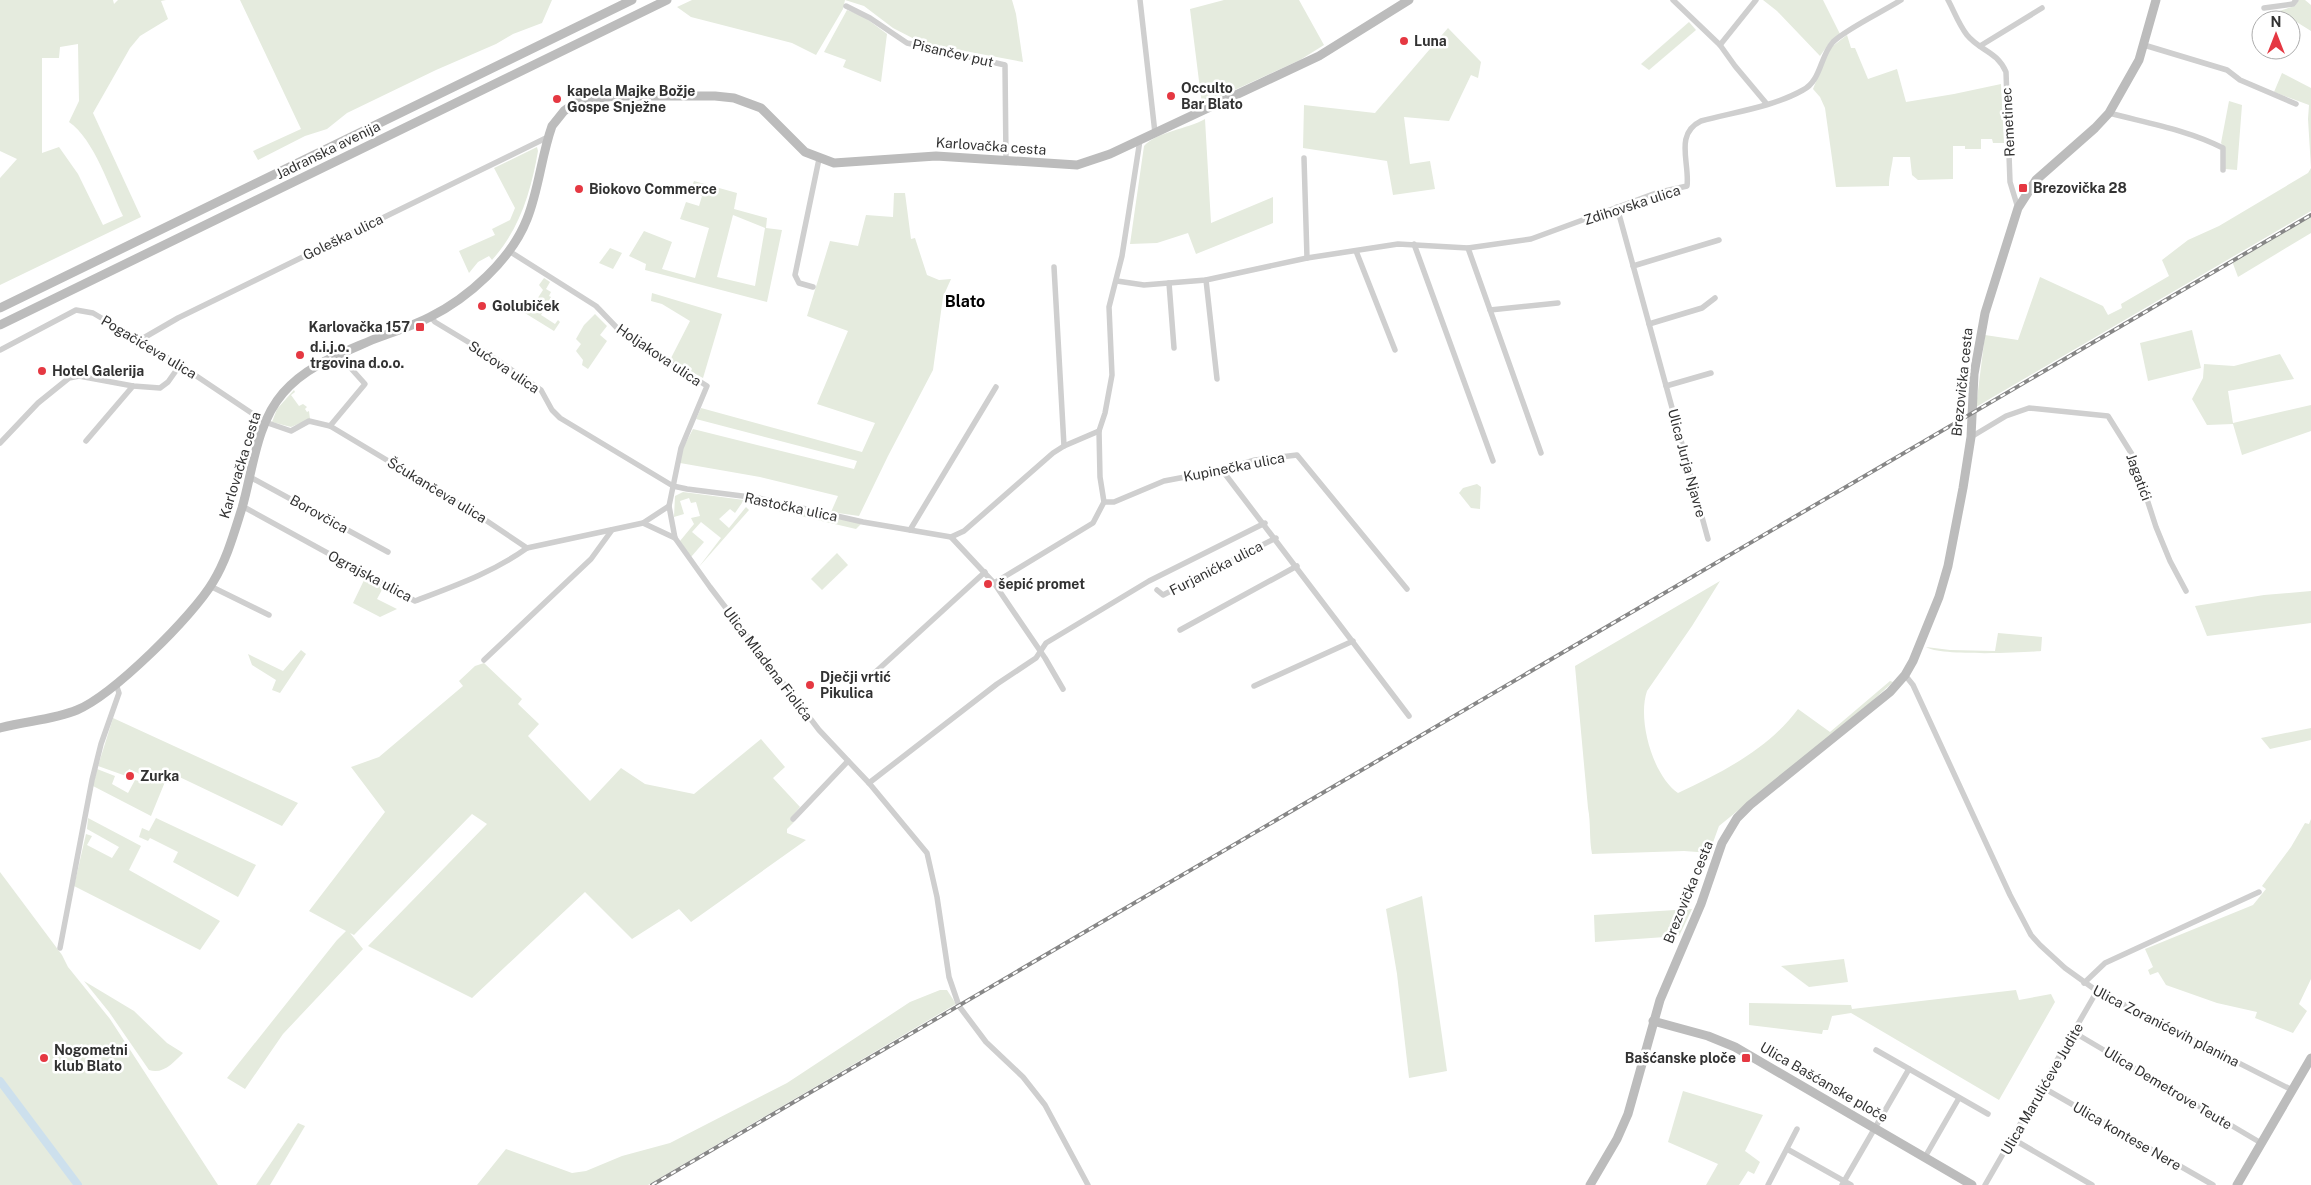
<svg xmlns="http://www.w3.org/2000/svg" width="2311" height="1185" font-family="'Public Sans',sans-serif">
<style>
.green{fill:#e5ebde;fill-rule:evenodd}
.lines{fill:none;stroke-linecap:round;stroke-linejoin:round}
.canal{stroke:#cde0ed;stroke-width:8}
.street{stroke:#cfcfcf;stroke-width:5.5}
.secondary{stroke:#bcbcbc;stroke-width:9}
.rail-casing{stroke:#878787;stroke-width:4}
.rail{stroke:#fff;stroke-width:2;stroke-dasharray:5.5;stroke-linecap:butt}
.poi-dot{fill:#e53842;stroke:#fff;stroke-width:2}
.labels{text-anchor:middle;stroke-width:5;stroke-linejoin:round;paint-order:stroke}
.poi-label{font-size:14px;font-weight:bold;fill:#323232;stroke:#fff;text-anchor:start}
.street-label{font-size:14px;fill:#323232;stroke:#fff}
.quarter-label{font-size:16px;font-weight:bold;fill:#000;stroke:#fff}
</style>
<rect width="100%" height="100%" fill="#fff"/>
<g class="green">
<path d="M 0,0 L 113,0 L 114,4 L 118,0 L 166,0 L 161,1 L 168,19 L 140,36 L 130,48 L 93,113 L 141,217 L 0,285 L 0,178 L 17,159 L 0,151 ZM 78,44 L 79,101 L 69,122 C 94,139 110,189 123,216 L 103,225 L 78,174 L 59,147 L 42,153 L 42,58 L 59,58 L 60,47 Z"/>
<path d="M 240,0 L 552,0 L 542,23 L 513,34 L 496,44 L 436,70 L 347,113 L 327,129 L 305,136 L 258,160 L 253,151 L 301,129 Z"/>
<path d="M 692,0 L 1012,0 L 1016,14 L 1023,62 L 922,43 L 893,28 L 864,6 L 845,0 L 843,9 L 816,55 L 792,43 L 691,17 L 677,7 Z"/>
<path d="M 1224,0 L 1299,0 L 1324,45 L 1300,60 L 1202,105 L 1190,9 Z"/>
<path d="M 1763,0 L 1823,0 L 1840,34 L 1830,42 L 1820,56 L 1777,11 Z"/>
<path d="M 2299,0 L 2305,0 L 2311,5 L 2311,31 L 2287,16 L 2271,20 L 2276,12 L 2295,6 Z"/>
<path d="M 847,10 L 863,16 L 887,34 L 881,82 L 843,67 L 846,60 L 824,52 Z"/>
<path d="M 1689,22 L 1696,30 L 1649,70 L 1641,64 Z"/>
<path d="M 1448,28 L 1481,62 L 1478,78 L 1471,75 L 1449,121 L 1404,117 L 1410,164 L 1430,161 L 1435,189 L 1393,195 L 1387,161 L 1303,148 L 1304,105 L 1375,113 Z"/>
<path d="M 1847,35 L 1851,48 L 1855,48 L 1868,79 L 1897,69 L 1906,102 L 1954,94 L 2001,84 L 2004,143 L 1993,143 L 1992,139 L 1981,139 L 1981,149 L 1965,149 L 1965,146 L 1953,146 L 1953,179 L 1918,180 L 1912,175 L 1910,157 L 1893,157 C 1892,167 1889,175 1889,186 L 1836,187 L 1825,108 L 1820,97 L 1813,89 L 1829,49 Z"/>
<path d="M 2282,73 L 2311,88 L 2311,211 L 1976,407 L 1985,335 L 2018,340 L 2040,277 L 2103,306 L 2108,315 L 2122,308 L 2121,304 L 2169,276 L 2162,260 L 2188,240 L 2219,226 L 2308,173 L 2311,168 L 2308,119 L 2309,105 L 2274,92 Z"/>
<path d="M 2229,101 L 2242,105 L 2237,170 L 2225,169 L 2225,148 L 2221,143 Z"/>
<path d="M 1205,119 L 1211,223 L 1273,197 L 1273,223 L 1196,254 L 1188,233 L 1157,243 L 1130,244 L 1144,146 C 1156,132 1188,129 1205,119 Z"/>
<path d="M 537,147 L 538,151 C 531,191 520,229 492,260 L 489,256 L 478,262 L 469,273 L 459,251 L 495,235 L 492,229 L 510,220 L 515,208 L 494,168 Z"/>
<path d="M 694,181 L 737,193 L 734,209 L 767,218 L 766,228 L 782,230 L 767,302 L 645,270 L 646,264 L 629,256 L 644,231 L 672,242 L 662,269 L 695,278 L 709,228 L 680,219 L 686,202 L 699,206 L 702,196 L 690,191 ZM 733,215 L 765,228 L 755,286 L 717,277 Z"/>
<path d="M 894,193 L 905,193 L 911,239 L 915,238 L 927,275 L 939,280 L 951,279 L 943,297 L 933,370 L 888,456 L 859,516 L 831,512 L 838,496 L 760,477 L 680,463 L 682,450 L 693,429 L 854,469 L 857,461 L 696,419 L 701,408 L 862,452 L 875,423 L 817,404 L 848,331 L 807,316 L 830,241 L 858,246 L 866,215 L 893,217 Z"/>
<path d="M 2311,215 L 2311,233 L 2238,277 L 2232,261 Z"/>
<path d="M 610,248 L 622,253 L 613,269 L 599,263 Z"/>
<path d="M 544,278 L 550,282 L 546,289 L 551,292 L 549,296 L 551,297 L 541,315 L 555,324 L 558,320 L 560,322 L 554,331 L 520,310 L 523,306 L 530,310 L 543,290 L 539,285 Z"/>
<path d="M 652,293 L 722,314 L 703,378 L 670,360 L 690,321 L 662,304 L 651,301 Z"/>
<path d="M 595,314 L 607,326 L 600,335 L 607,341 L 588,369 L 582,365 L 583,360 L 576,351 L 581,344 L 576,339 L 584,325 Z"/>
<path d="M 2192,330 L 2201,368 L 2148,381 L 2140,343 Z"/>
<path d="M 2280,354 L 2294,379 L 2228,391 L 2233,423 L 2311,405 L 2311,431 L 2242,455 L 2233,424 L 2207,425 L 2192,399 L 2203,378 L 2204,364 L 2234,366 Z"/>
<path d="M 294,390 L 295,392 L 291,395 L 299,406 L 303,404 L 307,407 L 305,409 L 307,412 L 309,411 L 310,419 L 291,427 L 272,422 L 277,409 Z"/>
<path d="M 1477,484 L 1481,487 L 1480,509 L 1471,508 L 1459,493 L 1463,488 Z"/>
<path d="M 683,492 L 744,500 L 735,513 L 730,509 L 719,519 L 729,528 L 746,507 L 749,510 L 698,568 L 721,538 L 701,522 L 692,532 L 704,542 L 691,557 L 680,541 L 694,524 L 691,518 L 700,516 L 696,502 L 691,503 L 689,498 L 680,501 L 684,514 L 674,517 L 675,496 Z"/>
<path d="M 757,501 L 863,522 L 856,529 L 753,505 Z"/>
<path d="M 837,553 L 848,565 L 822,590 L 811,579 Z"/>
<path d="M 366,576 L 384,586 L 377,599 L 397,609 L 380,617 L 353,603 Z"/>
<path d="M 1720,581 L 1692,626 L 1647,691 C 1637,720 1653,776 1678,793 C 1723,772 1768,749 1798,709 L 1830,732 L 1890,681 L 1893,682 L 1870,703 L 1719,826 L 1711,848 L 1711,853 L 1684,851 L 1592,854 C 1589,838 1591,823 1588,808 L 1575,666 Z"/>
<path d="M 2311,591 L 2311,623 L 2207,636 L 2195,606 L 2264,595 Z"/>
<path d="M 1998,633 L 2042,637 L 2041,651 C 2023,653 1938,656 1926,647 L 1950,650 L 1995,651 Z"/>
<path d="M 301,650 L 306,654 L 280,693 L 272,690 L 276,680 L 252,665 L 248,654 L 283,671 Z"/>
<path d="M 484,663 L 522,699 L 518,704 L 539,724 L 528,736 L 590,801 L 621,768 L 645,784 L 694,794 L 761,739 L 785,767 L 773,778 L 800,807 L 790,819 L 794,822 L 787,829 L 787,833 L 806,840 L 691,922 L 679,909 L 632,939 L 585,892 L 472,998 L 368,946 L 487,824 L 472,814 L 354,935 L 350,933 L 363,949 L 283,1034 L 245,1089 L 227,1078 L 337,940 L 346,931 L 309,911 L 385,812 L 351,767 L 379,757 L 463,686 L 459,681 L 475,666 Z"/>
<path d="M 113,718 L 298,803 L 282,826 L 169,772 L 151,816 L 93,786 L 97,769 L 115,776 L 112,784 L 128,793 L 135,780 L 139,781 L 142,775 L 129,769 L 126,776 L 98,766 Z"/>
<path d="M 2311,728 L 2311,740 L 2270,749 L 2261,738 Z"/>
<path d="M 88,818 L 141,846 L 129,870 L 220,921 L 200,950 L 74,886 L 86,834 L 92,836 L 87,845 L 112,858 L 119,847 L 87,829 Z"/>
<path d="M 156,818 L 256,865 L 238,897 L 173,862 L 178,852 L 150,838 L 148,841 L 139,837 L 142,828 L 149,831 Z"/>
<path d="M 2311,819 L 2311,979 L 2299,1004 L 2307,1011 L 2293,1033 L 2255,1018 L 2257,1012 L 2217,1003 L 2166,985 L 2158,972 L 2150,975 L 2148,970 L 2153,967 L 2145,949 L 2253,905 L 2266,889 L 2262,886 L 2291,847 L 2305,823 L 2309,824 Z"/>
<path d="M 0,872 L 62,955 L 68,967 L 110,1019 L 218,1185 L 0,1185 Z"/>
<path d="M 1422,896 L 1447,1071 L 1409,1078 L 1397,974 L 1386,909 Z"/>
<path d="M 1692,909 L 1679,936 L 1595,942 L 1594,915 Z"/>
<path d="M 1844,959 L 1848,982 L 1809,987 L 1781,966 Z"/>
<path d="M 84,981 L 134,1011 L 167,1043 L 183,1053 C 174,1062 163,1075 149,1070 L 109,1012 Z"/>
<path d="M 940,990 L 947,990 L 956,1004 L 648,1185 L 477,1185 L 506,1149 L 572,1173 L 586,1171 L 622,1156 L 670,1143 L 787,1083 L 910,1002 Z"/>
<path d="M 2016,990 L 2019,1000 L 2051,994 L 2055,1002 L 1999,1100 L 1851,1013 L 1832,1016 L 1828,1030 L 1823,1030 L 1822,1034 L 1749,1025 L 1749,1003 L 1851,1005 L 1852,1009 Z"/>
<path d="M 1683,1091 L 1763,1115 L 1745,1151 L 1760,1162 L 1754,1174 L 1748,1171 L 1739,1185 L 1706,1185 L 1718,1164 L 1668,1142 Z"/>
<path d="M 298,1123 L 305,1126 L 270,1185 L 256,1185 Z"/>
</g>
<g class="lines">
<path class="canal" d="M 0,1081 L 78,1185"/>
<g class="street">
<path d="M 1140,0 L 1155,133"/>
<path d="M 1673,0 L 1720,45 L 1756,0"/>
<path d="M 1948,0 C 1954,11 1959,25 1967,35 C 1980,51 1997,51 2006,72 L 2010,182 L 2018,208"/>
<path d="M 846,6 L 870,18 L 907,43 L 1005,65 L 1006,160"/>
<path d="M 2264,8 L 2293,4 L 2296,0"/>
<path d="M 1720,45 L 1735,66 L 1766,103"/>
<path d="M 2144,45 L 2227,70 L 2240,80 L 2296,104"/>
<path d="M 1980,46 L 2042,8"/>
<path d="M 2109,113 C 2147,123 2188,130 2223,148 L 2223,170"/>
<path d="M 1140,140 L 1122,256 L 1109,307 L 1112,375 L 1105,413 L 1099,431 L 1100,477 L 1104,502 L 1114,502 L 1164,481 L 1222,470 L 1255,460 L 1297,455 L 1407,589"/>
<path d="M 1304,158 L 1307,258"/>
<path d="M 1617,207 L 1708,539"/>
<path d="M 1414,244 L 1493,461"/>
<path d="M 1468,248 L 1541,453"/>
<path d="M 1356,251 L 1395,350"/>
<path d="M 1633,266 L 1719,240"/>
<path d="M 1054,267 L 1064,446"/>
<path d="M 1206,280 L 1217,379"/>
<path d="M 1117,281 L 1144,285 L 1206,280 L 1307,258 L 1398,244 L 1468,248 L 1531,239 L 1656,193 L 1687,186 C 1690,163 1674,134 1701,121 C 1734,112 1773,107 1803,90 C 1821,81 1820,56 1833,42 C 1846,29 1884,11 1901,0"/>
<path d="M 1169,283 L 1174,348"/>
<path d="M 813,287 L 799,283 L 795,275 L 819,159"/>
<path d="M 1490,310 L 1558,303"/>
<path d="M 431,317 L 435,322 L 488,354 L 541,390 L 552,410 L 560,418 L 673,486 L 687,489 L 758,498 L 863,522 L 951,537 L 994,583 L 1045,658 L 1063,689"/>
<path d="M 1649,324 L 1702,308 L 1715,298"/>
<path d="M 140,340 L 178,318 L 548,137"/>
<path d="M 0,350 L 76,310 L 93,313 L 180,365 L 265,422 L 291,431 L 309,421 L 330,426 L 475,513 L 527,548 L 643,523 L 669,506 L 681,448 L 707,386 L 620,331 L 596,306 L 509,251"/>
<path d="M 1666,386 L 1711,373"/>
<path d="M 330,426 L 365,384 L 339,355"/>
<path d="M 1971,437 L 2006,416 L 2029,408 L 2108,416 L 2133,456 L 2156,527 L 2170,561 L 2186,591"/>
<path d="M 86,441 L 133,386"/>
<path d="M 0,443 L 38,403 L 69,378 L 79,376 L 133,386 L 160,388 L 168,382 L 180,365"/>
<path d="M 1222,470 L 1409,716"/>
<path d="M 250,477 L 388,552"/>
<path d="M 242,506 L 415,601 C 454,586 492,573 527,548"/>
<path d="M 669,506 L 675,538 L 710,587 L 819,730 L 869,783 L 927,853 L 937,897 L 949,977 L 959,1006 L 986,1042 L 1023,1077 L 1045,1105 L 1088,1185"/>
<path d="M 643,523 L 675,538"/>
<path d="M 910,530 L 996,387"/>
<path d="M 951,537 L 964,531 L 1053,453 L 1064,446 L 1099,431"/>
<path d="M 994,583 L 1093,523 L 1104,502"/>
<path d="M 210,586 L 269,615"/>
<path d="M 1157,590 L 1163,595 L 1276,538"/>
<path d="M 1180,630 L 1297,566"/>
<path d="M 484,660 L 591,559 L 612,530"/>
<path d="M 1905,675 L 1913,685 L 2010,895 L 2031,935 L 2040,945 L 2065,968 L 2097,991 L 2292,1090"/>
<path d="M 870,677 L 985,572"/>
<path d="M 1254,686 L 1353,641"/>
<path d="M 869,783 L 997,684 L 1036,658 L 1046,643 L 1149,581 L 1265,523"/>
<path d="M 793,819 L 848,761"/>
<path d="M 60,948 L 92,780 L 101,744 L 119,693 L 116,684"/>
<path d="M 2084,983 L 2105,963 L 2259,892"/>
<path d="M 2075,1033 L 2261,1143"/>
<path d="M 1876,1050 L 1988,1114"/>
<path d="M 2042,1087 L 2213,1185"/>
<path d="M 2013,1139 L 2092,1185"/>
<path d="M 1787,1149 L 1851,1185"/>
<path d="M 1925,1157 L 1959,1098"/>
<path d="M 1768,1185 L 1797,1129"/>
<path d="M 1842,1185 L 1909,1069"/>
<path d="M 1985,1185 L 2097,991"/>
</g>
<g class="secondary">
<path d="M 0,308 L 632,0"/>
<path d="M 0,325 L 667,0"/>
<path d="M 0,728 C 25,721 53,720 77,710 C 113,695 193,616 213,582 C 227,559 234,533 242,508 C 253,470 256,424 283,393 C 306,366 340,354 372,340 C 391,332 411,327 430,317 C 468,298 511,260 527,219 C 539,189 541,157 552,126 L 564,111 L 575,103 L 590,99 L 616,96 L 715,96 L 734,98 L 761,108 L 805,152 L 834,163 L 936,156 L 1077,165 L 1110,154 L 1319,56 L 1409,0"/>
<path d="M 1653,1021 L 1708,1036 L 1735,1047 L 1972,1185"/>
<path d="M 1590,1185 L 1617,1139 L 1628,1114 L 1660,1000 L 1701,904 L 1722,843 L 1737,818 L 1750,805 L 1890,692 L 1905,675 L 1913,661 L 1939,597 L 1948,566 L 1963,488 L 1971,437 L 1974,374 L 1985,313 L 2018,208 L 2036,180 L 2095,128 L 2109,113 L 2139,60 L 2156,0"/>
<path d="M 2237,1185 L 2311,1058"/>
</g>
<g class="rail-casing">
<path id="rail" d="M 652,1185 L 2311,215"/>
</g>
<use href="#rail" class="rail"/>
</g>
<g class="poi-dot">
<circle cx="1404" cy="41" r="5"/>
<circle cx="1171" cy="96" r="5"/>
<circle cx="557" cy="99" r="5"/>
<rect x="2018" y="183" width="10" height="10" rx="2.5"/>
<circle cx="579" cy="189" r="5"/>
<circle cx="482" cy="306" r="5"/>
<rect x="415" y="322" width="10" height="10" rx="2.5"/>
<circle cx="300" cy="355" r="5"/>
<circle cx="42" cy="371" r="5"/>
<circle cx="988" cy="584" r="5"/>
<circle cx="810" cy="685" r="5"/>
<circle cx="130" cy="776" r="5"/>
<circle cx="44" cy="1058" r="5"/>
<rect x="1741" y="1053" width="10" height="10" rx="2.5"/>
</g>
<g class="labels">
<g class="poi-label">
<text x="1414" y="46">Luna</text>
<text x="1181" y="93">Occulto<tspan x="1181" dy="16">Bar Blato</tspan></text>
<text x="567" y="96">kapela Majke Božje<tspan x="567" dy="16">Gospe Snježne</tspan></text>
<text x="2033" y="193">Brezovička 28</text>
<text x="589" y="194">Biokovo Commerce</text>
<text x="492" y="311">Golubiček</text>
<text x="410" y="332" text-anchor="end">Karlovačka 157</text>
<text x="310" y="352">d.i.j.o.<tspan x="310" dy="16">trgovina d.o.o.</tspan></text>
<text x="52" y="376">Hotel Galerija</text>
<text x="998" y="589">šepić promet</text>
<text x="820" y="682">Dječji vrtić<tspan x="820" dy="16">Pikulica</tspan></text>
<text x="140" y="781">Zurka</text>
<text x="54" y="1055">Nogometni<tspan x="54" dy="16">klub Blato</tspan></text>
<text x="1736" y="1063" text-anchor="end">Bašćanske ploče</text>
</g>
<g class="street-label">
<text transform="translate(953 53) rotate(13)" y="5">Pisančev put</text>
<text transform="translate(2008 122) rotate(-93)" y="5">Remetinec</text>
<text transform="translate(991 146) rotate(4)" y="5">Karlovačka cesta</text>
<text transform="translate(328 150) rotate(-26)" y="5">Jadranska avenija</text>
<text transform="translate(1632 205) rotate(-18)" y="5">Zdihovska ulica</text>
<text transform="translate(343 237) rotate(-26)" y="5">Goleška ulica</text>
<text transform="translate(149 347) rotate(31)" y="5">Pogačićeva ulica</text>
<text transform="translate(659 355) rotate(34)" y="5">Holjakova ulica</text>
<text transform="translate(504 367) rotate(34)" y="5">Sućova ulica</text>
<text transform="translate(1962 382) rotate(-84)" y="5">Brezovička cesta</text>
<text transform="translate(1687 463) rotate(75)" y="5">Ulica Jurja Njavre</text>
<text transform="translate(240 465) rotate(-73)" y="5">Karlovačka cesta</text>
<text transform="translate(1234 467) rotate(-11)" y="5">Kupinečka ulica</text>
<text transform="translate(2139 477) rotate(70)" y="5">Jagatići</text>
<text transform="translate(437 490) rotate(31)" y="5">Šćukančeva ulica</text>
<text transform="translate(791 507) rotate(12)" y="5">Rastočka ulica</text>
<text transform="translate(319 514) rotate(29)" y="5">Borovčica</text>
<text transform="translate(1216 568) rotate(-27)" y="5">Furjanićka ulica</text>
<text transform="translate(370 576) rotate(28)" y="5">Ograjska ulica</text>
<text transform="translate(768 664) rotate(53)" y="5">Ulica Mladena Fiolića</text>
<text transform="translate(1688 892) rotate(-68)" y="5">Brezovička cesta</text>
<text transform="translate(2166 1026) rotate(27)" y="5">Ulica Zoranićevih planina</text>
<text transform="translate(1824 1082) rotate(30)" y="5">Ulica Bašćanske ploče</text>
<text transform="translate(2168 1088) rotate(31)" y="5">Ulica Demetrove Teute</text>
<text transform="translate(2042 1089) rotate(-60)" y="5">Ulica Marulićeve Judite</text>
<text transform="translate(2127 1136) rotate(30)" y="5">Ulica kontese Nere</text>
</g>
<g class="quarter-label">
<text x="965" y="307">Blato</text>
</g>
</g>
<g transform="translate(2276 35)"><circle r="24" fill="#ffffff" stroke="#adadad"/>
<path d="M0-4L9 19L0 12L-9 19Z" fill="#e53842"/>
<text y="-8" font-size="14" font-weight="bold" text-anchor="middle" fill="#323232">N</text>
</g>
</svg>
